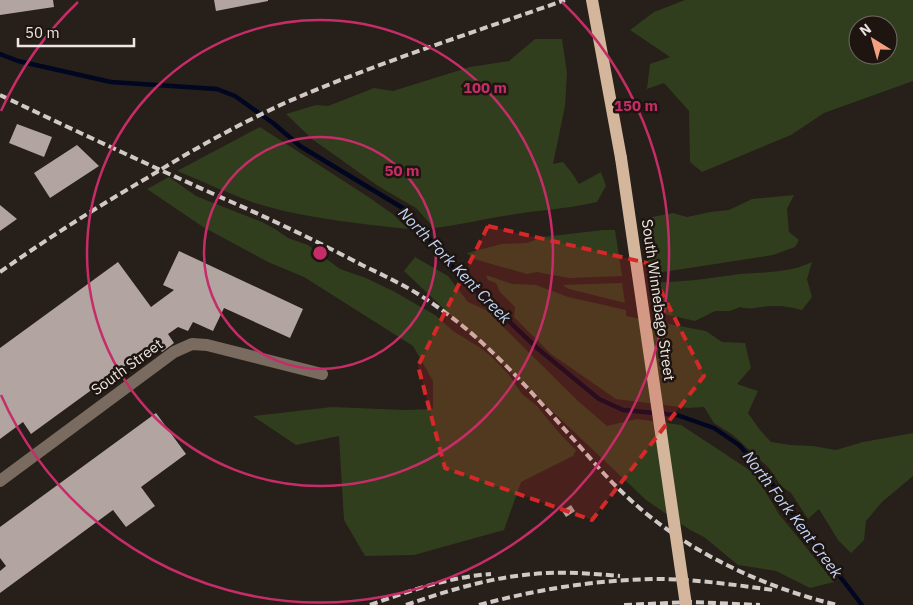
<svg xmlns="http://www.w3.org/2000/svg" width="913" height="605" font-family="'IBM Plex Sans',sans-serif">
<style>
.green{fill:#303e1d;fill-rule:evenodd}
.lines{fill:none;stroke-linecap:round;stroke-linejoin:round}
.stream{stroke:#010721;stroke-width:4.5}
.building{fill:#b2a4a1}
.minor{stroke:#796b5f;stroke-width:12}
.major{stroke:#d3b69c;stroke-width:12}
.rail{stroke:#d0c9c5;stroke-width:4;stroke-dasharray:8 4;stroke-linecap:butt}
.major-bridge{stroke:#d3b69c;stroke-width:12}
.marked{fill:#d62828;fill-opacity:0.2;stroke:#d62828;stroke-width:4;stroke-dasharray:10 6;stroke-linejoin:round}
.ring{fill:none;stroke:#c62d68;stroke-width:2.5}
.labels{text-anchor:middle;stroke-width:5;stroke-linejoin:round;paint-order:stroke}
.street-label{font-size:15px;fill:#ede6e2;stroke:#1e1510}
.water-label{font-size:16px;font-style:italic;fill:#c3d6f9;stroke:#1e1510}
.centre{fill:#c62d68;stroke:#1e1510;stroke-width:2.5}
.ring-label{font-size:15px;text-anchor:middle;font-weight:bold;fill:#c62d68;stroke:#1e1510;stroke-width:5;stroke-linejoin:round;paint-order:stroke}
</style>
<rect width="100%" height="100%" fill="#271f19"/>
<g class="green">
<path d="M 685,0 L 913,0 L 913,81 L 824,113 L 791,135 L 702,172 L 690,162 L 689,111 L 664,83 L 647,89 L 650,64 L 670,57 L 630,30 L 654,12 ZM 858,25 L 888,25 L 888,55 L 858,55 Z"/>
<path d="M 535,39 L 562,39 L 567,73 L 565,106 L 553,164 L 563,162 L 572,173 L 579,184 L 601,172 L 606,186 L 597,202 C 568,209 539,210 510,215 C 484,219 460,225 434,228 L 416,208 L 378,186 L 312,139 L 286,114 L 316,105 L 328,106 L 374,88 L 393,91 L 470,67 L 509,61 Z"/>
<path d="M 260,127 L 367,196 L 394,215 L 408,229 C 357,223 301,218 252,202 C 227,193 202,181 177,171 Z"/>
<path d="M 169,177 L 196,196 L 262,222 L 275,229 L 288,238 L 308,245 L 340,269 L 366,278 L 393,291 L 435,315 L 453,331 L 479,347 L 492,357 L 509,375 L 522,394 L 537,406 L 561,435 L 576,450 L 573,456 L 521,482 L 504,530 L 414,555 L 365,556 L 344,520 L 339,436 L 296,445 L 253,416 L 332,407 L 404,410 L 433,409 L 433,381 L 413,346 L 304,277 L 268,262 L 203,227 L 147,189 Z"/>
<path d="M 794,195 L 787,209 L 789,232 L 799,240 L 795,247 L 773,255 L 650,274 L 642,219 L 673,213 L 687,217 L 710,212 L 729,210 L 752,199 Z"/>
<path d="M 603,230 L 615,230 L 622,276 L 569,278 L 537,272 L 527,274 L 474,259 L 467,253 L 502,244 L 527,243 L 543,237 Z"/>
<path d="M 415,257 L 448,276 L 468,302 L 486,310 L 578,401 L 607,426 L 637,419 L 681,425 L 754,473 L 779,514 L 834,582 L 810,588 L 776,571 L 738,565 L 704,537 L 690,530 L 646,500 L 404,271 Z"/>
<path d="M 812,262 L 807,279 L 812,297 L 802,310 C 794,308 785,306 777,306 C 764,305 751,311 740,307 L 730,311 L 715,311 L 695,321 L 655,312 L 651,282 C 681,283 710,278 740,274 C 764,272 790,273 812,262 Z"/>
<path d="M 486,275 L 512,284 L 536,285 L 568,297 L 626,310 L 626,316 L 706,331 L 722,342 L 745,343 L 751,368 L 737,384 L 758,391 L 748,413 L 760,430 L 771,442 L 791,445 L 813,446 L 836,450 L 863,442 L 913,433 L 913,476 L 882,502 L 866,521 L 864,540 L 851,553 L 838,540 L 819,509 L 808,519 L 791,493 L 781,486 L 769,468 L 733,435 L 714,423 L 704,407 L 688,408 L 616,399 L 551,354 L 514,317 L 515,307 L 500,292 L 496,283 L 488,280 Z"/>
<path d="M 622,283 L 625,303 L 569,289 L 563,285 Z"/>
</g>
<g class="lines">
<path class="stream" d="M 0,54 L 18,61 L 111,82 L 217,89 L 235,96 L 273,123 L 300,146 L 406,210 L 455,270 L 537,348 L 599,399 L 623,410 L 677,415 L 714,428 L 739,445 L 762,470 L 812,540 L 862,605"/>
</g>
<g class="building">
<path d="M 0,0 L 53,0 L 54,7 L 0,15 Z"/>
<path d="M 214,0 L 268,0 L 268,1 L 216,11 Z"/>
<path d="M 17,124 L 52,137 L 44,157 L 9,143 Z"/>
<path d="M 77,145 L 99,166 L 50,198 L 34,173 Z"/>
<path d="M 0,205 L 17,219 L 0,231 Z"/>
<path d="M 179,251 L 303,309 L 290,338 L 224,308 L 213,331 L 193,322 L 188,331 L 178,327 L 168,334 L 174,343 L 162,352 L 156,343 L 31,434 L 23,422 L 0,439 L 0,348 L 118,262 L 151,307 L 174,290 L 163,285 Z"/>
<path d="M 156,413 L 186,454 L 141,487 L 155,506 L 126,527 L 113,510 L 0,593 L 0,571 L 6,566 L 0,558 L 0,527 Z"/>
<path d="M 571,505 L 575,511 L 566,517 L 562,511 Z"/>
</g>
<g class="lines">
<path class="minor" d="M 0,481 L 174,352 L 192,344 L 207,345 L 322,374"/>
<path class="major" d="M 592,0 L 621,158"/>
<g class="rail">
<path d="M 0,95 C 78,132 157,169 236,204 C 279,223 320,243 362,265 C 387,277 413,289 436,306 C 490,343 532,393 575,441 C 591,459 606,477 623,493 C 681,549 759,586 837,605"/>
<path d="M 0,272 C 48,238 97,207 147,178 C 192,150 239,124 287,102 C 377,63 472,33 565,0"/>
<path d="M 370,605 C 409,591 449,577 491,574"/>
<path d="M 406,605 C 452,589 499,575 548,573 C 572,572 596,574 620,576"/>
<path d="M 479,605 C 538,589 601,579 663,579 C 700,580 737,585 773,590"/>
<path d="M 624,605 L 691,602 L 760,605"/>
</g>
<path class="major-bridge" d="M 621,158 L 686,605"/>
</g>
<path class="marked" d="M 488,226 L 647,263 L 704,376 L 592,520 L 445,468 L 418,366 Z"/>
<g class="ring">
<circle cx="320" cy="253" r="116"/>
<circle cx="320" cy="253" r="233"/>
<path d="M1 111A349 349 0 0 1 78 2M562 2A349 349 0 1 1 1 395"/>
</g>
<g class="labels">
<g class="street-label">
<text transform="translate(658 300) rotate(82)" y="5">South Winnebago Street</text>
<text transform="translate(127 367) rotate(-36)" y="5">South Street</text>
</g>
<g class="water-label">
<text transform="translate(455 265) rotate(46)" y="6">North Fork Kent Creek</text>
<text transform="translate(793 514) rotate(53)" y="6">North Fork Kent Creek</text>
</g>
</g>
<circle cx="320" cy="253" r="8" class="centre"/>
<g class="ring-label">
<text x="485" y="93">100 m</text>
<text x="636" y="111">150 m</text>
<text x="402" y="176">50 m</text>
</g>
<g transform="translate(873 40) rotate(323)"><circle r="24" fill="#1e1510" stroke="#716964"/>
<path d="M0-4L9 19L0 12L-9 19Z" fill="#f3a082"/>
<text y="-8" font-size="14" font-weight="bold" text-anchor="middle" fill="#ede6e2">N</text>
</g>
<path d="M18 38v8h116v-8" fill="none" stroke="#ede6e2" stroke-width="2.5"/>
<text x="25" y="38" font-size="15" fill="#ede6e2" stroke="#1e1510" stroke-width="4" paint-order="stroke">50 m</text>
</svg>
